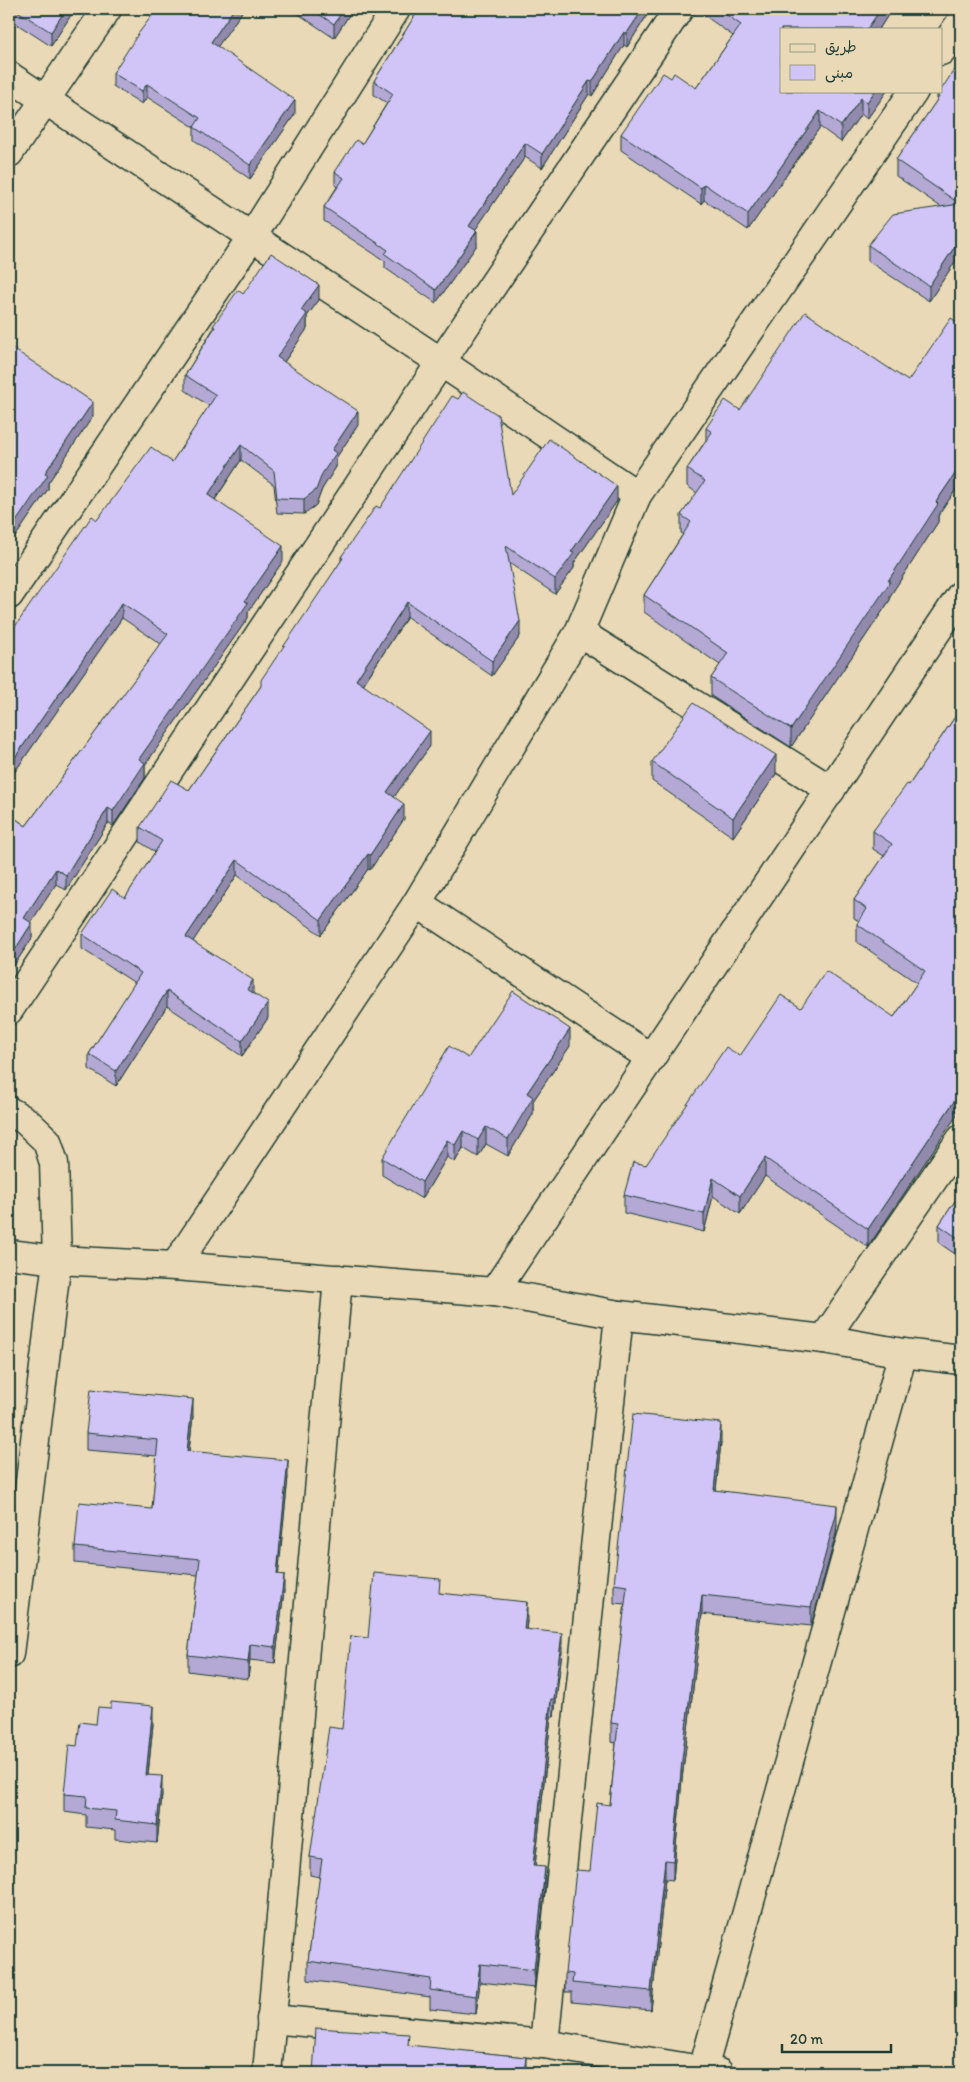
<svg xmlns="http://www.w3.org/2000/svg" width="970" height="2082" font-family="Itim,'Playpen Sans Arabic',sans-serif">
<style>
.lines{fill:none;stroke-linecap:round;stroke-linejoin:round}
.minor-casing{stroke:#1f3d34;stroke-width:31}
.minor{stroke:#ead9b6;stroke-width:28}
.wall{fill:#b4a9d4;stroke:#1f3d34}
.shaded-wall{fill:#928aad;stroke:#1f3d34}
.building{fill:#d1c5f7;stroke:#1f3d34}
</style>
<rect width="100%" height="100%" fill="#ead9b6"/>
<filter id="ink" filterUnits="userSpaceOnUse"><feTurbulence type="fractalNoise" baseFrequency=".02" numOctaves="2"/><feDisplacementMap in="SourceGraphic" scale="10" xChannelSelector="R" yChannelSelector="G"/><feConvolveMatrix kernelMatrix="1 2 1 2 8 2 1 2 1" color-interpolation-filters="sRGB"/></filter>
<g filter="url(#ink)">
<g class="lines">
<g class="minor-casing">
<g id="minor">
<path d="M 941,51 L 961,22"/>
<path d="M 9,76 L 441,362 L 637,495"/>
<path d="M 9,153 L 107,9"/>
<path d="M 9,595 L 251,238 L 396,9"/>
<path d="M 579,632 L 831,790"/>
<path d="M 417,903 L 651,1058"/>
<path d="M 9,1010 L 441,362 L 679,9"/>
<path d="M 9,1111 L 26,1121 L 47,1141 L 54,1163 L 57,1260 L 9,1654"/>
<path d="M 9,1254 L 57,1260 L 175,1266 L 494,1292 L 619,1315 L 824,1339 L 903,1353 L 961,1360"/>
<path d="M 175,1266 L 417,903 L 579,632 L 637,495 L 914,91"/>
<path d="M 494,1292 L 961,595"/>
<path d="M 824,1339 L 961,1139"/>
<path d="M 271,2019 L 544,2044 L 719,2073"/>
<path d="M 544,2044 L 619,1315"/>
<path d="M 267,2073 L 338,1279"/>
<path d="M 702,2073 L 903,1353"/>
</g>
</g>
<use href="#minor" class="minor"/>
</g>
<g class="wall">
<path d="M 9,9 L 75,9 L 51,46 L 9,19 Z"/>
<path d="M 157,9 L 244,9 L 217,47 L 295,114 L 250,179 L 194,140 L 194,127 L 147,97 L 142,104 L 113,86 L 113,73 Z"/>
<path d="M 291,9 L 353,9 L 334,38 Z"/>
<path d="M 419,9 L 651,9 L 627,47 L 624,45 L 592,96 L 589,94 L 542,168 L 525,157 L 475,230 L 477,245 L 436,303 L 385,268 L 385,261 L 324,221 L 324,207 L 337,187 L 335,185 L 335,172 L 362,144 L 387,103 L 374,95 L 374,81 Z"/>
<path d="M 704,9 L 892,9 L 879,29 L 781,29 L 781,91 L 887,91 L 867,119 L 861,114 L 841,142 L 820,127 L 748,230 L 704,200 L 701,204 L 621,150 L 621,134 L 671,78 L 696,88 L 733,36 L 704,15 Z"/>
<path d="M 961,75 L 961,253 L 929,301 L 868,261 L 868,245 L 941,207 L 896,176 L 896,160 L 937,100 L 937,96 Z"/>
<path d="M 243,294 L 319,300 L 307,316 L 307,329 L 284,362 L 358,425 L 336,458 L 336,467 L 322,489 L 316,505 L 304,514 L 277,513 L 274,485 L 241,460 L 215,500 L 283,561 L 248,612 L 248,618 L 145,765 L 145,778 L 113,826 L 108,823 L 66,890 L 56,884 L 31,922 L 32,938 L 9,973 L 9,814 L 26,826 L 161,644 L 122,618 L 9,780 L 9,635 L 97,520 L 172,462 L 209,406 L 185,390 L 185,375 L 213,329 L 213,326 Z"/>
<path d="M 961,325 L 961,482 L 938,516 L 938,522 L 890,596 L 890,600 L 791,747 L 711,696 L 711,678 L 720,665 L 644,612 L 644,595 L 683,534 L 681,533 L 681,515 L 697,493 L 687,486 L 687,469 L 706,440 L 706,428 L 740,410 L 908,381 Z"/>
<path d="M 9,340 L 10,347 L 93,416 L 48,483 L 48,489 L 11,543 L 9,542 Z"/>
<path d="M 511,495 L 617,501 L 574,563 L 574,568 L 555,594 L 509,563 L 520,636 L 492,676 L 407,617 L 363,685 L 430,746 L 394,797 L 404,819 L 370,870 L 368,869 L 321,935 L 237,875 L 193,941 L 253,993 L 268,1018 L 242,1056 L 167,1006 L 116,1086 L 89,1069 L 89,1054 L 135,983 L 82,949 L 82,934 L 125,898 L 155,852 L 140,842 L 140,827 L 189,790 L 261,686 L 341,561 L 341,557 L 380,508 Z"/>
<path d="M 961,708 L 961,1109 L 868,1247 L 765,1176 L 740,1214 L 713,1196 L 704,1232 L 624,1213 L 624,1195 L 646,1165 L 740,1056 L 801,1008 L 894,1017 L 917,983 L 857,942 L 857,924 L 859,921 L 854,918 L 854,900 L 884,856 L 873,849 L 873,831 L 909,785 Z"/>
<path d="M 652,762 L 776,774 L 733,837 L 652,781 Z"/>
<path d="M 570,1046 L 533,1101 L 533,1114 L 508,1156 L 486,1144 L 478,1157 L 463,1148 L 455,1162 L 447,1157 L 422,1199 L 382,1175 L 382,1158 L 468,1058 Z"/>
<path d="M 961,1192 L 961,1258 L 939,1243 L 939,1225 Z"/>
<path d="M 193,1416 L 189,1451 L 288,1477 L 278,1574 L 284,1591 L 275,1663 L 250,1660 L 248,1679 L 188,1671 L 188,1655 L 198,1575 L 75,1563 L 75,1547 L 152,1509 L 157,1456 L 86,1450 L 86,1433 Z"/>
<path d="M 721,1442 L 716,1490 L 837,1524 L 836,1534 L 811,1626 L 702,1614 L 682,1779 L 673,1880 L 665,1879 L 651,2010 L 572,2002 L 572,1992 L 565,1992 L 565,1973 L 590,1871 L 610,1805 L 616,1743 L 611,1742 L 611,1723 L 625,1604 L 614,1603 L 614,1584 Z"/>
<path d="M 440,1593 L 527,1621 L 526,1630 L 562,1651 L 554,1717 L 551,1717 L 535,1866 L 545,1886 L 534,1988 L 480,1982 L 476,2014 L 430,2009 L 430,1997 L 308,1980 L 308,1961 L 320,1877 L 310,1875 L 310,1857 L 342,1729 L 368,1638 Z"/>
<path d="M 96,1724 L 153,1724 L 148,1775 L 162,1795 L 157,1843 L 115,1839 L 115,1830 L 86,1827 L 86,1815 L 64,1812 L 64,1794 L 77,1746 Z"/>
</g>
<g class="shaded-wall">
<path d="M 66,9 L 75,9 L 51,46 L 51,32 Z"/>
<path d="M 234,9 L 244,9 L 211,56 L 211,42 Z"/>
<path d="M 344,9 L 353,9 L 334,38 L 334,24 Z"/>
<path d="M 643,9 L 651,9 L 627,47 L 627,33 Z"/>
<path d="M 881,9 L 892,9 L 879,29 L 867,29 Z"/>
<path d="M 624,32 L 624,45 L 592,96 L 592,82 Z"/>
<path d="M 589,81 L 589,94 L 542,168 L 542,154 Z"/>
<path d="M 147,84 L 147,97 L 142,104 L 142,91 Z"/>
<path d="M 16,85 L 16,99 L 9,110 L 9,96 Z"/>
<path d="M 875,91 L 887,91 L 867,119 L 867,102 Z"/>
<path d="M 861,98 L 861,114 L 841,142 L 841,126 Z"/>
<path d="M 295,100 L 295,114 L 250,179 L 250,165 Z"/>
<path d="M 820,111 L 820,127 L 748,230 L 748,214 Z"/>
<path d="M 525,143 L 525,157 L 469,239 L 469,226 Z"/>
<path d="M 704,184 L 704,200 L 701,204 L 701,188 Z"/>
<path d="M 477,231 L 477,245 L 436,303 L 436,290 Z"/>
<path d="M 961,237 L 961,253 L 929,301 L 929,286 Z"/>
<path d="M 319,285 L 319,300 L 307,316 L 307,329 L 277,372 L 277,357 L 301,310 Z"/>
<path d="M 93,402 L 93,416 L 48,483 L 48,489 L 11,543 L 11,529 L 45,473 Z"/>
<path d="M 358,411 L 358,425 L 336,458 L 336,467 L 322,489 L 316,505 L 304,514 L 304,499 L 332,450 Z"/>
<path d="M 241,445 L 241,460 L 208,510 L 208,495 Z"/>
<path d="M 961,465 L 961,482 L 938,516 L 938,522 L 890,596 L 890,600 L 791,747 L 791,729 L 888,581 L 936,502 Z"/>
<path d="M 617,486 L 617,501 L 574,563 L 574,568 L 555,594 L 555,579 L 571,552 Z"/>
<path d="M 283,546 L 283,561 L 248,612 L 248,618 L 145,765 L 145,778 L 113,826 L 113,811 L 139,759 L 245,601 Z"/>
<path d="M 407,602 L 407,617 L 356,695 L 356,680 Z"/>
<path d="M 122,603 L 122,618 L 9,780 L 9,766 Z"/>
<path d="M 520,621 L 520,636 L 492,676 L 492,661 Z"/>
<path d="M 430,731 L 430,746 L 387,807 L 387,792 Z"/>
<path d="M 776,755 L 776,774 L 733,837 L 733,818 Z"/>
<path d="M 404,804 L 404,819 L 370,870 L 370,855 Z"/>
<path d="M 108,808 L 108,823 L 66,890 L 66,875 Z"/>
<path d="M 368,854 L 368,869 L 321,935 L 321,920 Z"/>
<path d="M 237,860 L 237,875 L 186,952 L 186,937 Z"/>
<path d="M 56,869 L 56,884 L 24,933 L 24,918 Z"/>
<path d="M 32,923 L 32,938 L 9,973 L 9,959 Z"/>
<path d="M 253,980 L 253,995 L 247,989 Z"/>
<path d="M 167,991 L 167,1006 L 116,1086 L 116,1071 Z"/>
<path d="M 268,1003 L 268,1018 L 242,1056 L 242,1041 Z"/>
<path d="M 570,1029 L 570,1046 L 533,1101 L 533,1114 L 508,1156 L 508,1139 L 527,1093 Z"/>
<path d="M 961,1091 L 961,1109 L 868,1247 L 868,1229 Z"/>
<path d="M 486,1127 L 486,1144 L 478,1157 L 478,1140 Z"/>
<path d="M 463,1131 L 463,1148 L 455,1162 L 455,1145 Z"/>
<path d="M 447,1140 L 447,1157 L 422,1199 L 422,1182 Z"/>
<path d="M 765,1158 L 765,1176 L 740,1214 L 740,1196 Z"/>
<path d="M 713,1178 L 713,1196 L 704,1232 L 704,1214 Z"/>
<path d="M 193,1399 L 193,1416 L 187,1467 L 187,1451 Z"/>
<path d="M 721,1423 L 721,1442 L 714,1509 L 714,1490 Z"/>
<path d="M 288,1460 L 288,1477 L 277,1590 L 277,1574 Z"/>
<path d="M 837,1505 L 837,1524 L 836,1534 L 811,1626 L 811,1607 Z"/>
<path d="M 284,1575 L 284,1591 L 275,1663 L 275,1647 Z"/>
<path d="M 702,1595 L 702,1614 L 682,1779 L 673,1880 L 673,1861 L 682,1760 Z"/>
<path d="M 527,1602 L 527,1621 L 524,1648 L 524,1629 Z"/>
<path d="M 562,1633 L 562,1651 L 554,1717 L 554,1699 Z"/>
<path d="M 250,1644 L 250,1660 L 248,1679 L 248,1662 Z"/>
<path d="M 551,1699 L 551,1717 L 533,1884 L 533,1866 Z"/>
<path d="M 153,1706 L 153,1724 L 146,1794 L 146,1775 Z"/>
<path d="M 162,1776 L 162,1795 L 157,1843 L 157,1825 Z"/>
<path d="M 665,1860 L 665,1879 L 651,2010 L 651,1991 Z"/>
<path d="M 545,1867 L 545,1886 L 534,1988 L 534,1970 Z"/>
<path d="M 480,1964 L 480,1982 L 476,2014 L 476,1996 Z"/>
<path d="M 526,2057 L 526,2073 L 524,2073 Z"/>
</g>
<g class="building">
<path d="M 14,9 L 66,9 L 51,32 Z"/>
<path d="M 157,9 L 234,9 L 211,42 L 295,100 L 250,165 L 194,127 L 200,118 L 147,84 L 142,91 L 113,73 L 138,34 Z"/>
<path d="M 311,9 L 344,9 L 334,24 Z"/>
<path d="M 419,9 L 643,9 L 627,33 L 624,32 L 592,82 L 589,81 L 542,154 L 525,143 L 469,226 L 477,231 L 436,290 L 385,254 L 388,250 L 324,207 L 344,178 L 335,172 L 356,140 L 362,144 L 393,94 L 374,81 Z"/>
<path d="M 718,9 L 881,9 L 867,29 L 781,29 L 781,91 L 875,91 L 867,102 L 861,98 L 841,126 L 820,111 L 748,214 L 704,184 L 701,188 L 621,134 L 663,73 L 671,78 L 674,73 L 696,88 L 741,25 Z"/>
<path d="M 954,70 L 961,75 L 961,237 L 929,286 L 868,245 L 893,214 L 960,204 L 896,160 L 939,97 L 937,96 L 940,91 L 941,91 L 941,90 Z"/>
<path d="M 9,80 L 16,85 L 9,96 Z"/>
<path d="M 271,253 L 319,285 L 301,310 L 307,314 L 277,357 L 358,411 L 332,450 L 336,453 L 322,474 L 316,490 L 304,499 L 277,498 L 274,471 L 241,445 L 208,495 L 283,546 L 245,601 L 248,603 L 139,759 L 145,763 L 113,811 L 108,808 L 66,875 L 56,869 L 24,918 L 32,923 L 9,959 L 9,814 L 26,826 L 168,634 L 122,603 L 9,766 L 9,635 L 92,516 L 97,520 L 151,447 L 172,462 L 216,395 L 185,375 L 215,327 L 213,326 L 238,290 L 243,294 Z"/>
<path d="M 805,312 L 908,381 L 951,318 L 961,325 L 961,465 L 936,502 L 938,504 L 888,581 L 890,582 L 791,729 L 711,678 L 728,653 L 644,595 L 691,522 L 681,515 L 705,481 L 687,469 L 712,432 L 706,428 L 725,400 L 740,410 Z"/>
<path d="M 9,346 L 93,402 L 45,473 L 48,475 L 11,529 L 9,528 Z"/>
<path d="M 463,392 L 498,415 L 511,495 L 549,439 L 617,486 L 571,552 L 574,553 L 555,579 L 506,546 L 520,621 L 492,661 L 407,602 L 356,680 L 430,731 L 387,792 L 404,804 L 370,855 L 368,854 L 321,920 L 237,860 L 186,937 L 253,980 L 247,989 L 268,1003 L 242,1041 L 167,991 L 116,1071 L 89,1054 L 141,973 L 82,934 L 112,889 L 125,898 L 162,841 L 140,827 L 171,780 L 189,790 L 261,686 L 261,680 L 343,558 L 341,557 L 376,506 L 380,508 L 452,396 L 458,399 Z"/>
<path d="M 693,703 L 776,755 L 733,818 L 652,762 Z"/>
<path d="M 961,708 L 961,1091 L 868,1229 L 765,1158 L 740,1196 L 713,1178 L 704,1214 L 624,1195 L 633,1162 L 646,1165 L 726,1047 L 740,1056 L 781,995 L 801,1008 L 826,971 L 894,1017 L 925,971 L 857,924 L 867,909 L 854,900 L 892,844 L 873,831 L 907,784 L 909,785 Z"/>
<path d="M 513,991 L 570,1029 L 527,1093 L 533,1097 L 508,1139 L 486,1127 L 478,1140 L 463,1131 L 455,1145 L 447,1140 L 422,1182 L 382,1158 L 449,1046 L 468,1058 Z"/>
<path d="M 961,1192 L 961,1240 L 939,1225 Z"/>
<path d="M 91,1389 L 193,1399 L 187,1451 L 288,1460 L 277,1574 L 284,1575 L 275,1647 L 250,1644 L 248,1662 L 188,1655 L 200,1559 L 75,1547 L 79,1502 L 152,1509 L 158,1440 L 86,1433 Z"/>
<path d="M 633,1414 L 721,1423 L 714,1490 L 837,1505 L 836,1515 L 811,1607 L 702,1595 L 682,1760 L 673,1861 L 665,1860 L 651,1991 L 572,1983 L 573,1974 L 565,1973 L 576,1870 L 590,1871 L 597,1803 L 610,1805 L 618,1724 L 611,1723 L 627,1586 L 614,1584 Z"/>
<path d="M 374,1573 L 440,1579 L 439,1593 L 527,1602 L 524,1629 L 562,1633 L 554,1699 L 551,1699 L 533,1866 L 545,1867 L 534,1970 L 480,1964 L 476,1996 L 430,1990 L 431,1979 L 308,1961 L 322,1859 L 310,1857 L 329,1727 L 342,1729 L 351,1636 L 368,1638 Z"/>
<path d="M 111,1702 L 153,1706 L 146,1775 L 162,1776 L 157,1825 L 115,1820 L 116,1811 L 86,1808 L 87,1796 L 64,1794 L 69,1745 L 77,1746 L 80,1722 L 96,1724 L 98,1707 L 111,1708 Z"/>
<path d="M 316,2028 L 409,2034 L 408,2045 L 526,2057 L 524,2073 L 313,2073 Z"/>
</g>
</g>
<rect width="970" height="2082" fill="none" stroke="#ead9b6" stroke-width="30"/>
<rect x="15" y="15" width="940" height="2052" fill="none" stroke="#1f3d34" stroke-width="2" filter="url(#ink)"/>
<rect x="780" y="28" width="162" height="65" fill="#ead9b6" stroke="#999b82"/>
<rect x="790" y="44" width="25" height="8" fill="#ead9b6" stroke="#999b82"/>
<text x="825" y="52" font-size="15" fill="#1f3d34">طريق</text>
<rect x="790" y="65" width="25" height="15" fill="#d1c5f7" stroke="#999b82"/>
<text x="825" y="78" font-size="15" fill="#1f3d34">مبنى</text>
<path d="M782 2044v8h109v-8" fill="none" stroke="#1f3d34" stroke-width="2.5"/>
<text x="790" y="2044" font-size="15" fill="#1f3d34" stroke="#ead9b6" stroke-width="4" paint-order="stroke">20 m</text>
</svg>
